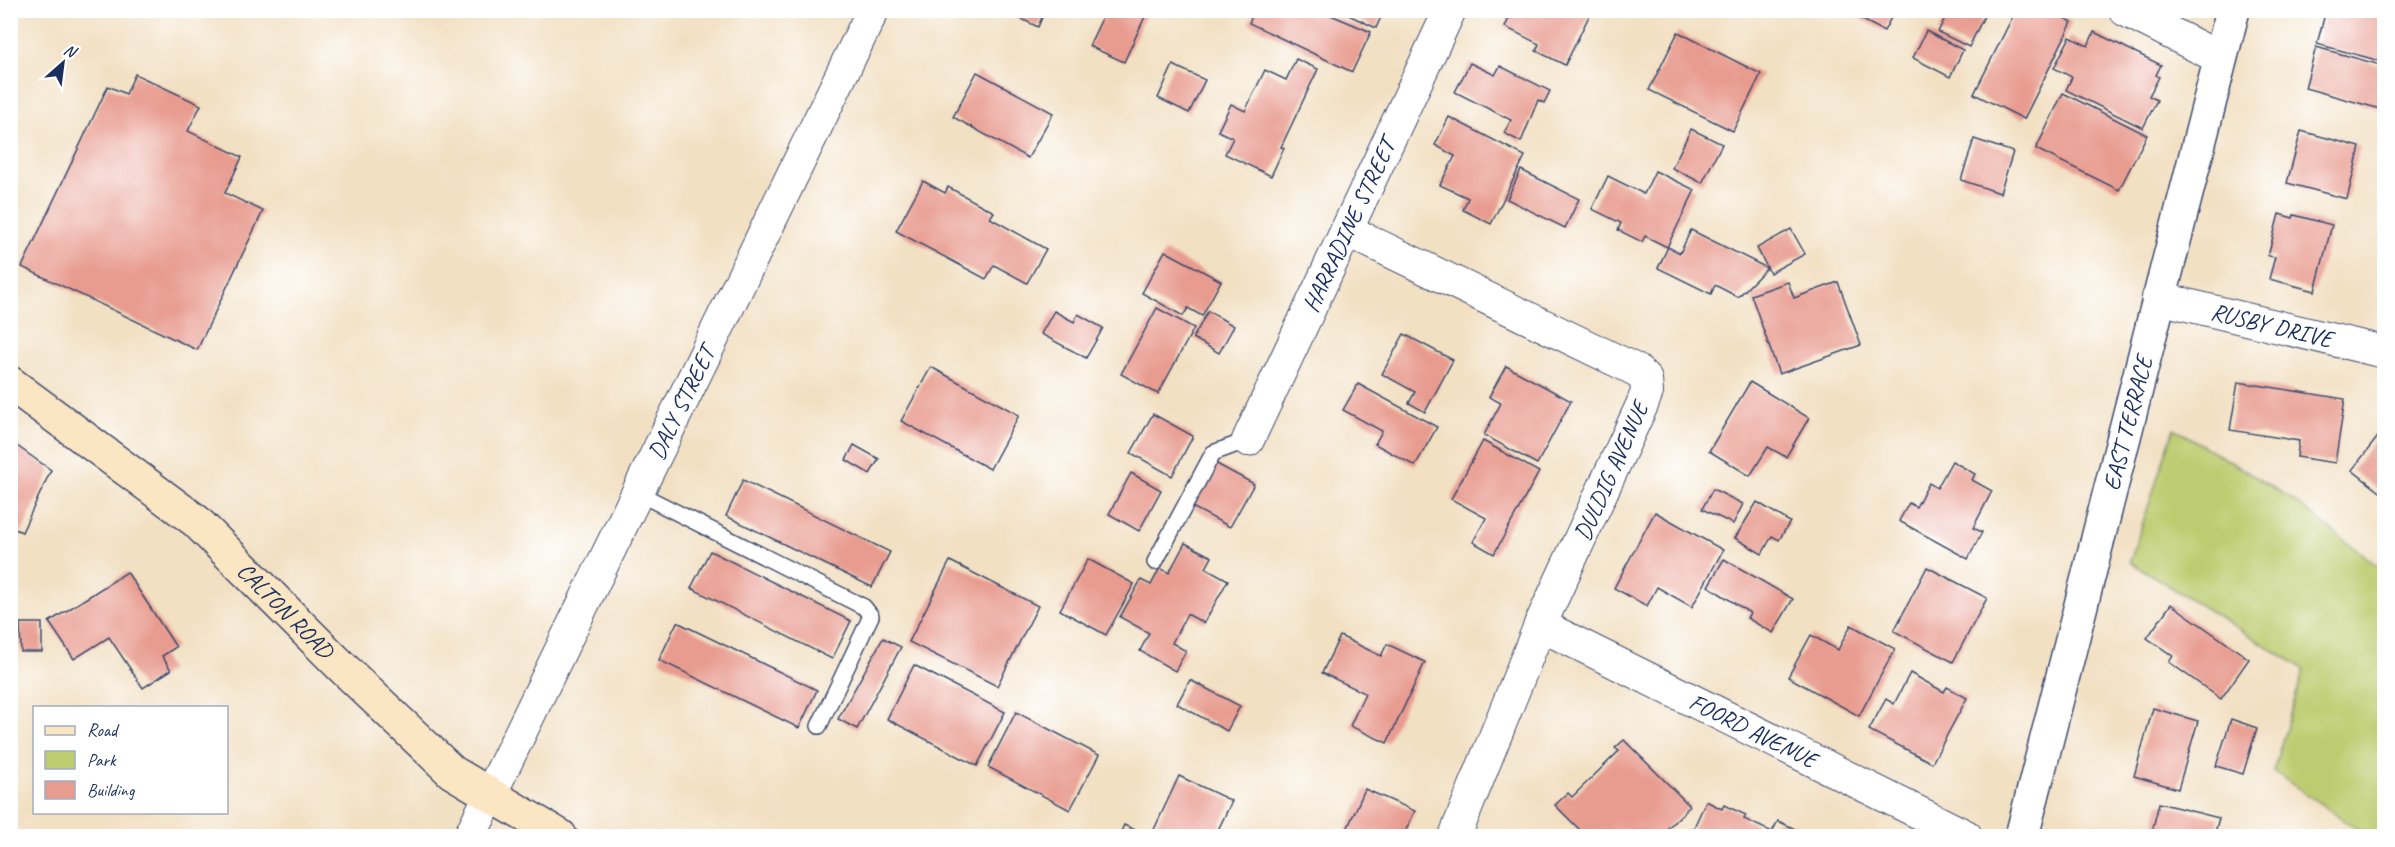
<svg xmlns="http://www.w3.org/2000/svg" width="2395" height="847" font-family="Caveat,sans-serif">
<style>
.green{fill:#bdcc6f;stroke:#6c7e66;stroke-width:1.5}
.building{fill:#e89b8f}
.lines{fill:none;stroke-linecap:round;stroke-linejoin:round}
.service-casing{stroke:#3b4a6d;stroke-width:18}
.minor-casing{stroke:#3b4a6d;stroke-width:34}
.tertiary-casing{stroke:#3b4a6d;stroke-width:36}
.secondary-casing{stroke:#3b4a6d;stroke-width:36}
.service{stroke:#fff;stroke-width:15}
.minor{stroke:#fff;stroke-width:32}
.tertiary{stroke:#fff;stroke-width:33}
.secondary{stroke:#fbe6c4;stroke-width:33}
.labels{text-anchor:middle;stroke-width:6;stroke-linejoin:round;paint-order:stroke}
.street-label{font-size:24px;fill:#1b2f5e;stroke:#fff}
</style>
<rect width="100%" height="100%" fill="#fff"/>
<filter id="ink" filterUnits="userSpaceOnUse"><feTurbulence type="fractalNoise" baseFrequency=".0167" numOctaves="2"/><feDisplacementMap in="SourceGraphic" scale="12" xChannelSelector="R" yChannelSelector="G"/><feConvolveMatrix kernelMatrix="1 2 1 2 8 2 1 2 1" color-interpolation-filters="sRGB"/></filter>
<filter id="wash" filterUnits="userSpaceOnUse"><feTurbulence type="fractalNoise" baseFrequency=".008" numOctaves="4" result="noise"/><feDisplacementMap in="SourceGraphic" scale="24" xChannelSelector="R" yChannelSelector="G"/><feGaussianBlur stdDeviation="1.35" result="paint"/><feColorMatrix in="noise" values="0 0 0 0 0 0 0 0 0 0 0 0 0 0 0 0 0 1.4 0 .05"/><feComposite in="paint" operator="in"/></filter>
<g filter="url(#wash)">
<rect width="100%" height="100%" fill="#f2e0c3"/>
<path class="green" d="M 2174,428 L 2289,497 L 2384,571 L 2384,836 L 2367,836 L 2273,771 L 2304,669 L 2130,562 Z"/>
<g id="blocks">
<g class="building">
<path d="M 1003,10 L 1045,10 L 1038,27 Z"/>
<path d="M 1106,10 L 1148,10 L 1124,62 L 1089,46 Z"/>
<path d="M 1255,10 L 1319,10 L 1371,32 L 1352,72 L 1249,23 Z"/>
<path d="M 1338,10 L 1384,10 L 1376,28 Z"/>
<path d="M 1505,10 L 1592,10 L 1565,65 L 1536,51 L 1539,44 L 1505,27 L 1509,18 L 1503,15 Z"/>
<path d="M 1843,10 L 1895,10 L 1884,31 Z"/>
<path d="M 1949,10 L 1987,10 L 1969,47 L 1938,32 Z"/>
<path d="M 2016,10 L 2049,10 L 2072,22 L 2024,119 L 1974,94 Z"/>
<path d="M 2326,10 L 2360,10 L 2384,17 L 2384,62 L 2317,44 Z"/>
<path d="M 1926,31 L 1963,50 L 1950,77 L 1913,58 Z"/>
<path d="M 1678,32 L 1761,74 L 1733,131 L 1649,90 Z"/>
<path d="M 2094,32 L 2161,65 L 2156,75 L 2159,77 L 2149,96 L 2157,100 L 2143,128 L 2066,90 L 2072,77 L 2054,68 L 2070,37 L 2088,46 Z"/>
<path d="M 2316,47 L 2384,66 L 2384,110 L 2305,88 Z"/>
<path d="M 1296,59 L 1318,69 L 1281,147 L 1284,148 L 1271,176 L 1225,154 L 1233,138 L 1218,131 L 1231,104 L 1245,111 L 1265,70 L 1286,80 Z"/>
<path d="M 1470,63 L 1495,75 L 1500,66 L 1550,91 L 1544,103 L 1538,100 L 1521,142 L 1504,133 L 1511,120 L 1455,92 Z"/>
<path d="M 1173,65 L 1205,80 L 1189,113 L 1158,98 Z"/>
<path d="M 977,72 L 1053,113 L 1028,158 L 953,117 Z"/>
<path d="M 135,74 L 201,105 L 188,131 L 242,157 L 225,193 L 263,211 L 197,350 L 22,267 L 108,86 L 126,94 Z"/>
<path d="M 2063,93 L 2147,135 L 2119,190 L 2036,149 Z"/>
<path d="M 1449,117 L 1525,156 L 1491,224 L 1463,210 L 1468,198 L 1440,185 L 1455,156 L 1435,145 Z"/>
<path d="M 1691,129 L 1722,144 L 1702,183 L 1672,168 Z"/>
<path d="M 2301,131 L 2360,147 L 2347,199 L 2287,183 Z"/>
<path d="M 1974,139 L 2013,152 L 2000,193 L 1961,180 Z"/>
<path d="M 1521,170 L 1579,199 L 1565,228 L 1507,199 Z"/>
<path d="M 1655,171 L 1695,190 L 1667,247 L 1645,236 L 1642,242 L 1618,230 L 1621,223 L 1592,209 L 1608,176 L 1644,194 Z"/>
<path d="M 923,181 L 945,193 L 948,187 L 994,212 L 990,218 L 1046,249 L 1027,283 L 994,265 L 986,279 L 896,231 Z"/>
<path d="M 2279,214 L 2293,218 L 2294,215 L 2332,225 L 2315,291 L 2269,279 L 2275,257 L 2268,256 Z"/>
<path d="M 1791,229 L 1805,254 L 1770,273 L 1757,248 Z"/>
<path d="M 1691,230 L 1767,268 L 1738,297 L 1715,285 L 1711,294 L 1658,268 L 1668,247 L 1680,253 Z"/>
<path d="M 1165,251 L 1221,281 L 1202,316 L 1188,308 L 1183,316 L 1142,293 Z"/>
<path d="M 1788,282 L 1794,298 L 1838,282 L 1861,345 L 1779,374 L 1751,295 Z"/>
<path d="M 1157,308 L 1194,328 L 1158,394 L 1121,374 Z"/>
<path d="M 1054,311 L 1074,322 L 1078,314 L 1103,328 L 1086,358 L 1041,334 Z"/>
<path d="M 1208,311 L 1234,326 L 1219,353 L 1193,338 Z"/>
<path d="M 1404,334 L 1453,360 L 1425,412 L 1409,403 L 1415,392 L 1382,374 Z"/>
<path d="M 1506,366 L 1571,401 L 1537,464 L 1484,435 L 1501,403 L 1489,397 Z"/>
<path d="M 931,367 L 1019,415 L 990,469 L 901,421 Z"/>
<path d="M 1750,382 L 1809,418 L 1786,457 L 1768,447 L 1750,476 L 1709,451 Z"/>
<path d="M 2238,382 L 2345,399 L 2335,463 L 2297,457 L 2299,441 L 2230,430 Z"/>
<path d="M 1358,384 L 1437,427 L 1415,466 L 1375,444 L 1382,431 L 1343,410 Z"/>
<path d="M 1153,414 L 1193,436 L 1172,476 L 1131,453 Z"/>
<path d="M 2384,429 L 2384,495 L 2352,470 Z"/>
<path d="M 10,441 L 51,470 L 22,532 L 10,527 Z"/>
<path d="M 1483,441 L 1539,472 L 1494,554 L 1473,542 L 1486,518 L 1451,499 Z"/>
<path d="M 854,445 L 879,459 L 870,474 L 846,460 Z"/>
<path d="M 1952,461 L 1975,474 L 1972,480 L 1992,491 L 1973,528 L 1982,532 L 1968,559 L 1899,521 L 1909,503 L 1916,507 L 1929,483 L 1937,488 Z"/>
<path d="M 1215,463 L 1254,484 L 1230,527 L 1192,507 Z"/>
<path d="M 1131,473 L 1161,490 L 1139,531 L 1109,514 Z"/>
<path d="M 743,480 L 890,552 L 872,587 L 726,516 Z"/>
<path d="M 1713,489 L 1743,504 L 1733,524 L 1702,509 Z"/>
<path d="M 1757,502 L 1790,522 L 1779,540 L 1772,536 L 1762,554 L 1735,538 Z"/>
<path d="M 1655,512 L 1723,550 L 1692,607 L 1657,587 L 1647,606 L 1614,588 Z"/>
<path d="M 1185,543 L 1212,557 L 1206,568 L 1228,580 L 1204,623 L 1187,614 L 1172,643 L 1186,651 L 1175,671 L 1140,651 L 1149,633 L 1120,617 L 1141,580 L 1151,585 L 1160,568 L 1169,573 Z"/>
<path d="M 710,551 L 851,621 L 832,659 L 691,588 Z"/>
<path d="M 1088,559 L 1134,584 L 1106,635 L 1060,610 Z"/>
<path d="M 1724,559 L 1793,599 L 1773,633 L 1747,618 L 1750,613 L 1708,586 Z"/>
<path d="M 950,561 L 1038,606 L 997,686 L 909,642 Z"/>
<path d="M 1927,567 L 1987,598 L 1953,662 L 1894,631 Z"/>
<path d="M 127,572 L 176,647 L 162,656 L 171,670 L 143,688 L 109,637 L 74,659 L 49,622 Z"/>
<path d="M 2171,604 L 2249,659 L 2221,699 L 2169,662 L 2173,656 L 2147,638 Z"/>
<path d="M 677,622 L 817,690 L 799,728 L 659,660 Z"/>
<path d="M 20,623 L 42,623 L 42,652 L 21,652 Z"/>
<path d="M 1851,625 L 1895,649 L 1859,716 L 1788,677 L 1811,635 L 1838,650 Z"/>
<path d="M 1340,636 L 1381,656 L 1387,644 L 1425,662 L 1387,743 L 1350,726 L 1365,693 L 1322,673 Z"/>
<path d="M 883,638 L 901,647 L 857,729 L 838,719 Z"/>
<path d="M 914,665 L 1005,712 L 977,766 L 887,719 Z"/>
<path d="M 1910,673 L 1944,692 L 1947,687 L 1967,698 L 1932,763 L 1869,730 L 1886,699 L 1894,704 Z"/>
<path d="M 1190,680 L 1240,706 L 1227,731 L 1177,704 Z"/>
<path d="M 2153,708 L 2198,721 L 2178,789 L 2134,776 Z"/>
<path d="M 1016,712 L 1099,755 L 1070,810 L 988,767 Z"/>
<path d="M 2231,719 L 2257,728 L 2243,774 L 2216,766 Z"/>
<path d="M 1624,740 L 1690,806 L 1660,836 L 1586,836 L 1555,805 L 1568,793 L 1572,797 L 1619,751 L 1615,748 Z"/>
<path d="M 1179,776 L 1232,801 L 1215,836 L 1151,836 Z"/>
<path d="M 1365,789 L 1415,811 L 1403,836 L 1344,836 Z"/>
<path d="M 1706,801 L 1722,809 L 1724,805 L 1746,815 L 1744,819 L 1772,832 L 1778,821 L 1810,836 L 1690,836 Z"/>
<path d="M 2159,803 L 2219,818 L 2214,836 L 2151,836 Z"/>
<path d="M 1124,825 L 1149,836 L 1119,836 Z"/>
</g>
</g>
</g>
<g filter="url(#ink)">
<use href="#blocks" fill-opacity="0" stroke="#3b4a6d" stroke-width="1.5"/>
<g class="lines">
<g class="service-casing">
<g id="service">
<path d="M 638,493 L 864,607 L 871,616 L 819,726"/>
<path d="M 1155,562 L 1213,453 L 1248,440"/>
</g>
</g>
<g class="minor-casing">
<g id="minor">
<path d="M 2125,10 L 2220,58"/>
<path d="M 1348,231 L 1636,370 L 1646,380 L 1647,392 L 1642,405 L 1540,625 L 1455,836"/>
<path id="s1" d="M 2158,298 L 2384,352"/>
<path id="s2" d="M 1248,440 L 1450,10"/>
<path id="s3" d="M 1540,625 L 1966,836"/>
<path id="s4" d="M 470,836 L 873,10"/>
</g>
</g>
<g class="tertiary-casing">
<g id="tertiary">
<path id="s5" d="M 2022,836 L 2233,10"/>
</g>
</g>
<g class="secondary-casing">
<g id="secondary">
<path id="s6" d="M 10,383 L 196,521 L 342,667 L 452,772 L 560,836"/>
</g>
</g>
<use href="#service" class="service"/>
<use href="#minor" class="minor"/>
<use href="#tertiary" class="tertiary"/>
<use href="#secondary" class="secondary"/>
</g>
</g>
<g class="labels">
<g class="street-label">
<text dy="8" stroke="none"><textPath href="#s2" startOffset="237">HARRADINE STREET</textPath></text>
<text dy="8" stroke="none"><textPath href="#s1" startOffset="117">RUSBY DRIVE</textPath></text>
<text dy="8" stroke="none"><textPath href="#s4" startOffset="482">DALY STREET</textPath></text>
<text dy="8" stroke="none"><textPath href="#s5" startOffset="426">EAST TERRACE</textPath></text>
<text transform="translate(1611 471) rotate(-66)" y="8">DULDIG AVENUE</text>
<text dy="8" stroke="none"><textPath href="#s6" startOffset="358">CALTON ROAD</textPath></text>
<text dy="8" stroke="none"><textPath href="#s3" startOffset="238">FOORD AVENUE</textPath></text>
</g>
</g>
<rect width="2395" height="847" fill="none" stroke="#fff" stroke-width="36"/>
<rect x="33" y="706" width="195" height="108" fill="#ffffff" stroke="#a4acbf" stroke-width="1.5"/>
<rect x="45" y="726" width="30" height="9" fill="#fbe6c4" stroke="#a4acbf" stroke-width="1.5"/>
<text x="87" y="736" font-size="18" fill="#1b2f5e">Road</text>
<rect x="45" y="751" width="30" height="18" fill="#bdcc6f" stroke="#a4acbf" stroke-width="1.5"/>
<text x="87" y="766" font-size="18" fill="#1b2f5e">Park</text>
<rect x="45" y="781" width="30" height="18" fill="#e89b8f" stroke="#a4acbf" stroke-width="1.5"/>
<text x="87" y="796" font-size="18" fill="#1b2f5e">Building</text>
<g transform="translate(63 63) rotate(28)" stroke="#ffffff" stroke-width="4.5" paint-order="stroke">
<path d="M0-4.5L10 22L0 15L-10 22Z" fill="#1b2f5e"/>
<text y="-9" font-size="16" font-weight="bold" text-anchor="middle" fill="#1b2f5e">N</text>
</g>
</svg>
